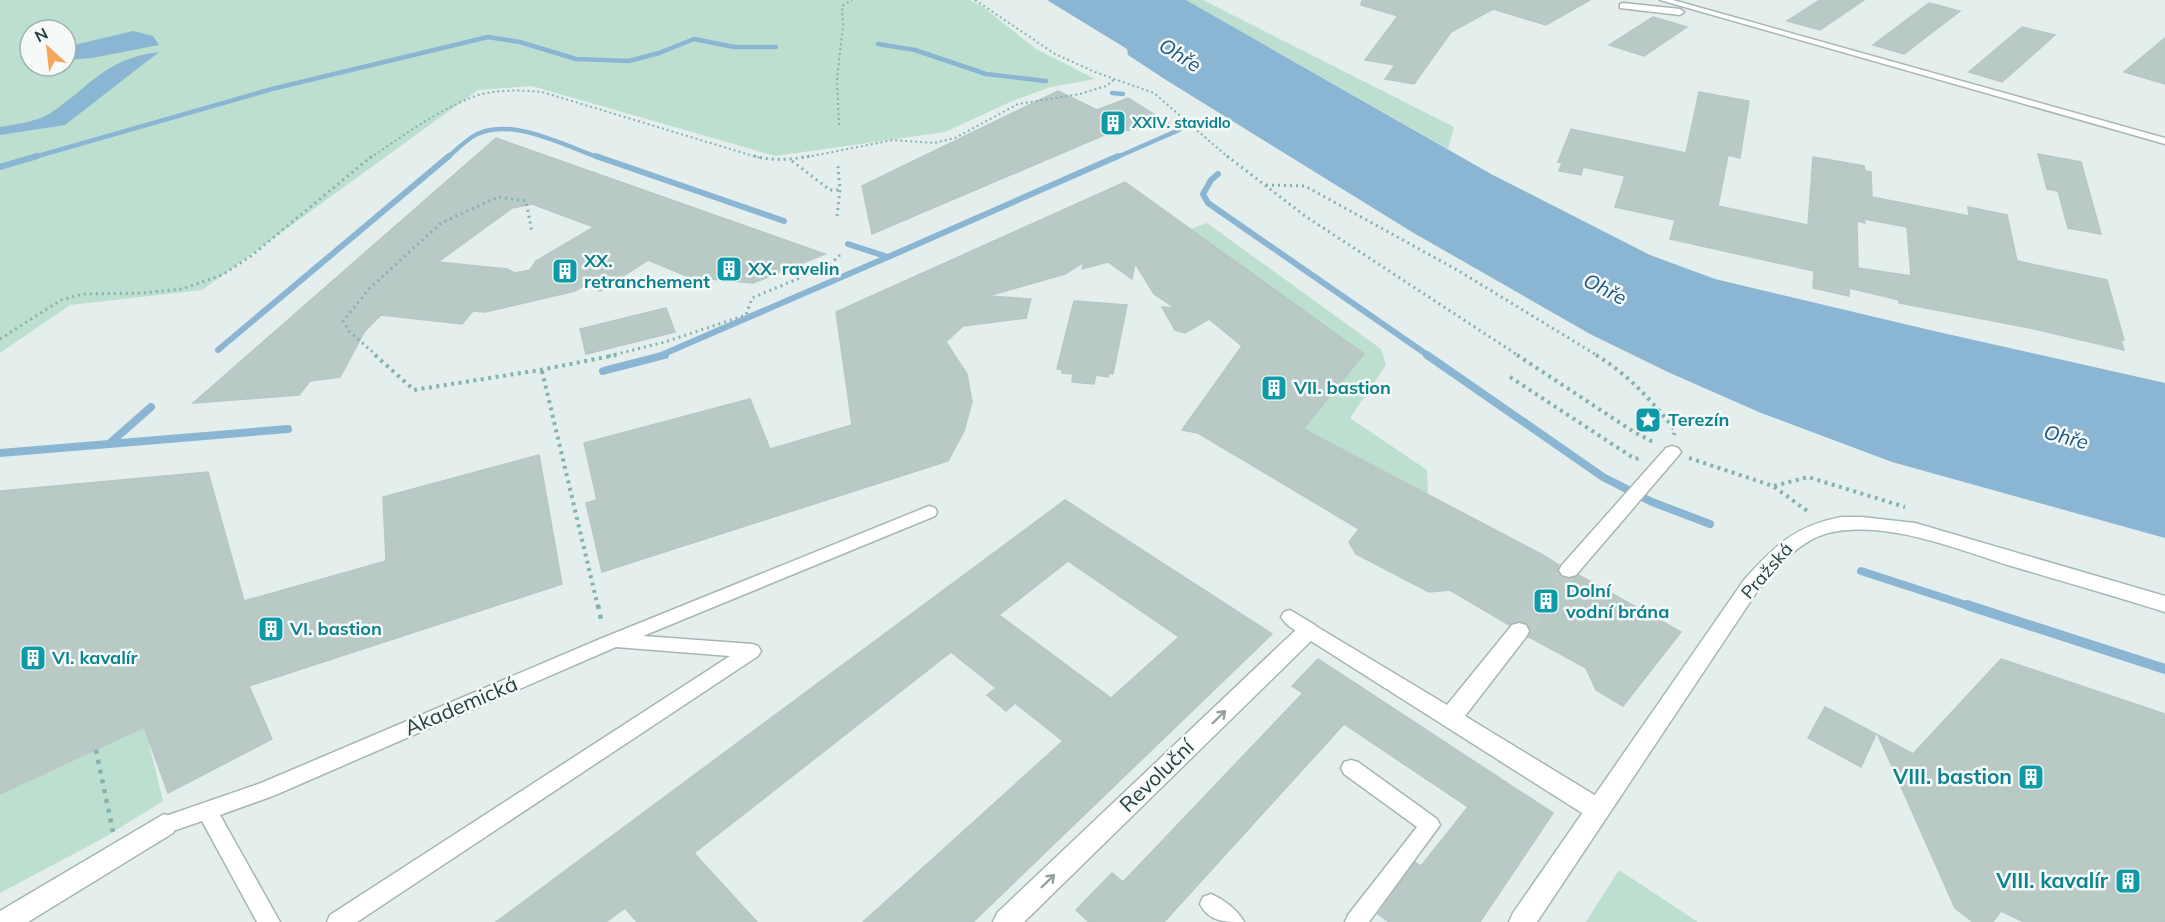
<svg xmlns="http://www.w3.org/2000/svg" width="2165" height="922" font-family="Mulish,sans-serif">
<style>
.green{fill:#bddfcf;fill-rule:evenodd}
.water{fill:#8bb6d3}
.lines{fill:none;stroke-linecap:round;stroke-linejoin:round}
.stream-far3{stroke:#8bb6d3;stroke-width:4.5}
.stream-far2{stroke:#8bb6d3;stroke-width:6}
.stream-far1{stroke:#8bb6d3;stroke-width:8}
.stream{stroke:#8bb6d3;stroke-width:10}
.building{fill:#b9c9c6;stroke:#b6c8c5;stroke-width:1.5;fill-rule:evenodd}
.street-tunnel-far1{stroke:#bdcbc9;stroke-width:18;stroke-dasharray:18 9;stroke-linecap:butt}
.street-tunnel{stroke:#bdcbc9;stroke-width:23;stroke-dasharray:23 11;stroke-linecap:butt}
.lane-casing{stroke:#a6b6b5;stroke-width:3}
.street-casing{stroke:#a6b6b5;stroke-width:3}
.secondary-casing{stroke:#a2bab7;stroke-width:3}
.path-far3{stroke:#84b2af;stroke-width:2;stroke-dasharray:2 3;stroke-linecap:butt}
.path-far2{stroke:#84b2af;stroke-width:3;stroke-dasharray:2 4;stroke-linecap:butt}
.path-far1{stroke:#84b2af;stroke-width:4;stroke-dasharray:3 4.5;stroke-linecap:butt}
.path{stroke:#84b2af;stroke-width:4.5;stroke-dasharray:4 6;stroke-linecap:butt}
.lane{fill:#fff;fill-rule:evenodd}
.street{fill:#fff;fill-rule:evenodd}
.secondary{fill:#fff;fill-rule:evenodd}
.oneway{stroke:#91a09f}
.labels{text-anchor:middle;stroke-width:5;stroke-linejoin:round;paint-order:stroke}
.far-culture-label{font-size:15px;font-weight:bold;fill:#0d838f;stroke:#f5faf9;text-anchor:start}
.culture-label{font-size:18px;font-weight:bold;fill:#0d838f;stroke:#f5faf9;text-anchor:start}
.street-label{font-size:18px;fill:#23403f;stroke:#f5faf9}
.water-label{font-size:20px;font-style:italic;fill:#1b547e;stroke:#f5faf9}
.near-street-label{font-size:21px;fill:#23403f;stroke:#f5faf9}
.near-culture-label{font-size:21px;font-weight:bold;fill:#0d838f;stroke:#f5faf9;text-anchor:end}
</style>
<rect width="100%" height="100%" fill="#e4eeec"/>
<g class="green">
<path d="M 0,0 L 970,0 L 983,7 L 1036,49 L 1095,79 L 1051,87 L 1012,101 L 945,132 L 775,156 L 532,86 L 478,90 L 202,290 L 70,305 L 0,353 ZM 30,30 L 66,30 L 66,66 L 30,66 Z"/>
<path d="M 1186,0 L 1203,0 L 1454,127 L 1448,149 Z"/>
<path d="M 1207,223 L 1381,349 L 1386,365 L 1350,418 L 1427,470 L 1428,494 L 1303,429 L 1363,354 L 1191,229 Z"/>
<path d="M 145,727 L 163,801 L 100,840 L 0,893 L 0,794 Z"/>
<path d="M 1619,870 L 1698,922 L 1586,922 Z"/>
</g>
<g class="water">
<path d="M 1047,0 L 1186,0 L 1491,174 L 1650,255 L 1715,279 L 1934,331 L 2165,383 L 2165,538 L 1892,462 L 1761,413 L 1670,373 L 1590,334 L 1412,232 L 1166,80 L 1128,55 L 1127,49 Z"/>
<path d="M 133,31 L 153,36 L 159,45 L 92,58 L 66,60 L 66,47 Z"/>
<path d="M 159,52 L 65,125 L 0,135 L 0,127 C 15,124 36,122 49,114 C 91,87 103,59 159,52 Z"/>
</g>
<g class="lines">
<g class="stream-far3">
<path d="M 878,44 L 915,50 L 986,74 L 1046,81"/>
<path d="M 1112,93 L 1123,94"/>
<path d="M 31,158 L 272,89 L 488,37 L 520,42 L 576,59 L 629,61 L 659,53 L 694,39 L 734,47 L 776,47"/>
<path d="M 447,158 C 455,151 463,143 472,137 C 507,114 565,146 600,158"/>
<path d="M 1115,158 L 1179,130"/>
</g>
<g class="stream-far2">
<path d="M 596,156 L 784,221"/>
<path d="M 0,167 L 37,156"/>
<path d="M 1218,174 L 1211,180 L 1203,194 L 1208,203 L 1429,356"/>
<path d="M 848,244 L 888,257 L 1118,156"/>
<path d="M 218,350 L 449,156"/>
<path d="M 659,356 L 888,257"/>
</g>
<g class="stream-far1">
<path d="M 1427,355 L 1603,477 L 1652,502 L 1710,524"/>
<path d="M 603,371 L 665,355"/>
<path d="M 109,444 L 288,429"/>
<path d="M 0,453 L 109,444 L 151,407"/>
<path d="M 1861,571 L 1972,607"/>
</g>
<path class="stream" d="M 1967,605 L 2165,669"/>
</g>
<g class="building">
<path d="M 1362,0 L 1590,0 L 1546,25 L 1493,9 L 1451,32 L 1414,84 L 1385,79 L 1395,65 L 1365,60 L 1398,16 L 1361,5 Z"/>
<path d="M 1820,0 L 1864,0 L 1820,30 L 1787,21 Z"/>
<path d="M 1929,3 L 1960,11 L 1904,54 L 1873,45 Z"/>
<path d="M 1653,17 L 1687,27 L 1644,56 L 1609,45 Z"/>
<path d="M 2022,27 L 2055,35 L 2002,82 L 1969,72 Z"/>
<path d="M 2165,38 L 2165,84 L 2124,72 L 2147,53 Z"/>
<path d="M 1058,91 L 1097,110 L 1128,98 L 1170,124 L 1109,133 L 872,234 L 862,186 Z"/>
<path d="M 1699,92 L 1749,101 L 1740,158 L 1728,155 L 1718,206 L 1808,225 L 1813,157 L 1864,166 L 1865,171 L 1871,172 L 1872,197 L 1969,216 L 1968,207 L 2007,215 L 2017,261 L 2107,280 L 2124,340 L 2121,339 L 2124,350 L 2030,328 L 1899,303 L 1899,300 L 1887,297 L 1849,288 L 1849,296 L 1813,288 L 1814,271 L 1670,239 L 1675,220 L 1615,207 L 1625,176 L 1583,167 L 1581,175 L 1559,171 L 1562,163 L 1558,162 L 1571,129 L 1686,153 ZM 1864,219 L 1907,227 L 1911,276 L 1858,268 L 1857,221 L 1865,223 Z"/>
<path d="M 496,138 L 825,254 L 753,283 L 689,277 L 648,260 L 600,291 L 585,285 L 575,291 L 485,312 L 473,311 L 462,324 L 381,315 L 365,331 L 340,377 L 310,381 L 299,395 L 193,403 ZM 532,204 L 594,227 L 536,261 L 530,270 L 515,273 L 507,269 L 438,262 L 512,208 Z"/>
<path d="M 2038,154 L 2081,162 L 2101,234 L 2068,228 L 2058,191 L 2047,189 Z"/>
<path d="M 1125,182 L 1364,354 L 1303,429 L 1543,555 L 1559,565 L 1557,571 L 1561,577 L 1570,579 L 1579,575 L 1681,632 L 1623,706 L 1596,690 L 1586,668 L 1529,637 L 1531,630 L 1527,623 L 1518,621 L 1509,625 L 1450,590 L 1429,592 L 1356,554 L 1349,542 L 1359,529 L 1198,433 L 1182,430 L 1242,346 L 1209,319 L 1185,333 L 1175,330 L 1162,307 L 1175,308 L 1154,294 L 1135,263 L 1132,279 L 1108,262 L 1082,269 L 1084,262 L 1065,274 L 988,296 L 1031,299 L 1026,318 L 963,326 L 946,342 L 967,374 L 972,402 L 964,431 L 948,461 L 602,572 L 586,503 L 597,500 L 584,443 L 750,399 L 770,449 L 852,425 L 836,312 Z"/>
<path d="M 1074,301 L 1127,305 L 1113,374 L 1109,373 L 1108,377 L 1096,375 L 1094,384 L 1072,382 L 1073,374 L 1062,373 L 1062,370 L 1057,369 Z"/>
<path d="M 666,308 L 675,332 L 586,354 L 580,329 Z"/>
<path d="M 539,455 L 562,584 L 249,686 L 272,739 L 168,793 L 144,727 L 0,794 L 0,491 L 208,472 L 244,601 L 386,561 L 383,497 Z"/>
<path d="M 1065,500 L 1272,634 L 973,922 L 863,922 L 1063,741 L 1015,703 L 1006,711 L 987,695 L 996,688 L 951,652 L 694,853 L 757,922 L 637,922 L 625,908 L 606,922 L 496,922 ZM 1068,561 L 1179,637 L 1111,698 L 999,615 Z"/>
<path d="M 1318,659 L 1553,813 L 1480,922 L 1389,922 L 1378,914 L 1415,862 L 1421,866 L 1468,807 L 1344,724 L 1164,922 L 1089,922 L 1076,910 L 1112,873 L 1123,882 L 1303,693 L 1292,686 Z"/>
<path d="M 2001,659 L 2165,714 L 2165,922 L 2024,922 L 2001,911 L 1993,922 L 1973,922 L 1955,908 L 1878,735 L 1913,754 Z"/>
<path d="M 1825,707 L 1876,734 L 1861,767 L 1808,738 Z"/>
</g>
<g class="lines">
<path class="street-tunnel-far1" d="M 1539,607 L 1569,570"/>
<path class="street-tunnel" d="M 1519,631 L 1540,605"/>
<g class="lane-casing">
<g id="lane">
<path d="M 1660,0 L 1673,0 L 2165,138 L 2165,144 Z"/>
<path d="M 1623,3 L 1680,9 L 1684,12 L 1680,15 L 1620,8 L 1620,4 Z"/>
<path d="M 929,506 L 935,508 L 937,512 L 935,516 L 643,636 L 752,644 L 758,646 L 761,651 L 758,656 L 357,922 L 327,922 L 330,915 L 730,656 L 616,647 L 273,796 L 220,815 L 280,922 L 257,922 L 202,821 L 164,834 L 157,831 L 154,825 L 157,819 L 261,783 L 600,639 Z"/>
<path d="M 1290,610 L 1315,625 L 1318,630 L 1315,635 C 1304,638 1287,627 1281,617 L 1284,612 Z"/>
<path d="M 1351,760 L 1358,762 L 1437,819 L 1440,825 L 1369,922 L 1345,922 L 1348,915 L 1417,827 L 1344,774 L 1341,768 L 1344,762 Z"/>
<path d="M 1211,894 C 1223,899 1238,910 1244,922 C 1225,922 1209,922 1200,904 L 1203,897 Z"/>
</g>
</g>
<g class="street-casing">
<g id="street">
<path d="M 1672,446 L 1678,448 L 1681,452 L 1678,456 L 1576,575 L 1569,577 L 1562,575 L 1559,570 L 1562,565 L 1666,448 Z"/>
<path d="M 1309,622 L 1447,705 L 1512,625 L 1519,623 L 1526,625 L 1529,631 L 1526,637 L 1465,716 L 1606,802 L 1610,810 L 1606,818 L 1598,821 L 1590,818 L 1311,641 L 1024,922 L 993,922 L 997,913 L 1302,624 Z"/>
<path d="M 164,814 L 173,817 L 176,825 L 173,833 L 28,922 L 0,922 L 0,911 Z"/>
</g>
</g>
<g class="secondary-casing">
<path id="secondary" d="M 1841,517 L 1862,517 L 1915,523 L 2165,596 L 2165,612 C 2114,596 2062,581 2011,566 C 1957,549 1885,519 1828,533 C 1798,541 1777,568 1758,590 L 1537,922 L 1509,922 L 1513,913 L 1744,580 C 1774,546 1795,526 1841,517 Z"/>
</g>
<g class="path-far3">
<path d="M 975,0 L 1055,54 L 1095,72 L 1154,93 L 1229,158"/>
<path d="M 839,125 L 837,80 L 843,25 L 842,6 L 852,0"/>
<path d="M 370,158 C 403,136 436,111 473,97 C 494,89 520,90 542,92 L 760,158"/>
<path d="M 802,158 L 893,140 L 934,143 L 955,138 L 1018,104 L 1080,94 L 1106,86 L 1115,79"/>
</g>
<g class="path-far2">
<path d="M 754,156 C 773,161 790,160 810,156"/>
<path d="M 1227,156 L 1305,216 L 1519,356"/>
<path d="M 792,161 L 830,190 L 840,190"/>
<path d="M 1266,185 L 1305,186 L 1459,271 L 1598,356"/>
<path d="M 837,216 L 840,190 L 838,166"/>
<path d="M 0,339 L 61,300 L 83,294 L 142,293 L 182,289 L 222,275 L 251,256 L 372,156"/>
<path d="M 377,356 L 349,331 L 343,321 L 370,288 L 441,223 L 498,197 L 526,201 L 532,232"/>
<path d="M 609,356 L 665,342 L 746,315 L 752,298 L 828,266 L 840,255"/>
</g>
<g class="path-far1">
<path d="M 375,355 L 414,390 L 540,370 L 616,355"/>
<path d="M 1517,355 L 1634,432 L 1655,443"/>
<path d="M 1596,355 C 1629,375 1651,400 1675,430 L 1674,435"/>
<path d="M 542,371 L 598,607"/>
<path d="M 1510,377 L 1635,459 L 1640,458"/>
<path d="M 1689,458 L 1773,486 L 1810,513"/>
<path d="M 1774,486 L 1808,477 L 1905,507"/>
</g>
<g class="path">
<path d="M 598,605 L 602,624"/>
<path d="M 96,750 L 113,832"/>
</g>
<use href="#lane" class="lane"/>
<use href="#street" class="street"/>
<use href="#secondary" class="secondary"/>
</g>
<defs><path id="oneway-shaft" d="M-6 0H5M1.5-3L5.5 0L1.5 3" fill="none" stroke-width="1.6" stroke-linecap="round" stroke-linejoin="round" transform="scale(1.5)"/></defs>
<g class="oneway">
<use href="#oneway-shaft" transform="translate(1219 717) rotate(-44)"/>
<use href="#oneway-shaft" transform="translate(1048 881) rotate(-44)"/>
</g>
<defs>
<g id="building-square" transform="scale(1.35)"><rect x="-9" y="-9" width="18" height="18" rx="4" fill="#0f9aa8" stroke="#f5faf9"/><path d="M-4-6H4V6H1V3H-1V6H-4ZM-2.5-4.3h1.7v1.8h-1.7ZM.8-4.3h1.7v1.8H.8ZM-2.5-1h1.7V.8h-1.7ZM.8-1h1.7V.8H.8Z" fill="#fff"/></g>
<g id="sight-square" transform="scale(1.35)"><rect x="-9" y="-9" width="18" height="18" rx="4" fill="#0f9aa8" stroke="#f5faf9"/><path d="M0-6L1.8-2.2L6-1.7L2.9 1.2L3.7 5.4L0 3.3L-3.7 5.4L-2.9 1.2L-6-1.7L-1.8-2.2Z" fill="#fff"/></g>
</defs>
<g fill-rule="evenodd">
<use href="#building-square" x="1113" y="123"/>
<use href="#building-square" x="729" y="269"/>
<use href="#building-square" x="565" y="271"/>
<use href="#building-square" x="1274" y="388"/>
<use href="#sight-square" x="1648" y="420"/>
<use href="#building-square" x="1546" y="601"/>
<use href="#building-square" x="271" y="629"/>
<use href="#building-square" x="33" y="658"/>
<use href="#building-square" x="2031" y="777"/>
<use href="#building-square" x="2128" y="881"/>
</g>
<g class="labels">
<g class="far-culture-label">
<text x="1132" y="128">XXIV. stavidlo</text>
</g>
<g class="culture-label">
<text x="584" y="267">XX.<tspan x="584" dy="21">retranchement</tspan></text>
<text x="748" y="275">XX. ravelin</text>
<text x="1294" y="394">VII. bastion</text>
<text x="1668" y="426">Terezín</text>
<text x="1566" y="597">Dolní<tspan x="1566" dy="21">vodní brána</tspan></text>
<text x="290" y="635">VI. bastion</text>
<text x="52" y="664">VI. kavalír</text>
</g>
<g class="street-label">
<text transform="translate(1767 571) rotate(-49)" y="6">Pražská</text>
</g>
<g class="water-label">
<text transform="translate(1180 55) rotate(32)" y="7">Ohře</text>
<text transform="translate(1605 289) rotate(27)" y="7">Ohře</text>
<text transform="translate(2066 437) rotate(15)" y="7">Ohře</text>
</g>
<g class="near-street-label">
<text transform="translate(461 706) rotate(-23)" y="7">Akademická</text>
<text transform="translate(1157 776) rotate(-44)" y="7">Revoluční</text>
</g>
<g class="near-culture-label">
<text x="2012" y="784">VIII. bastion</text>
<text x="2108" y="888">VIII. kavalír</text>
</g>
</g>
<g transform="translate(48 48) rotate(333)"><circle r="28" fill="#f5faf9" stroke="#a1b0af" stroke-width="1.5"/>
<path d="M0-4.5L10 22L0 15L-10 22Z" fill="#f4a85c"/>
<text y="-9" font-size="16" font-weight="bold" text-anchor="middle" fill="#23403f">N</text>
</g>
</svg>
